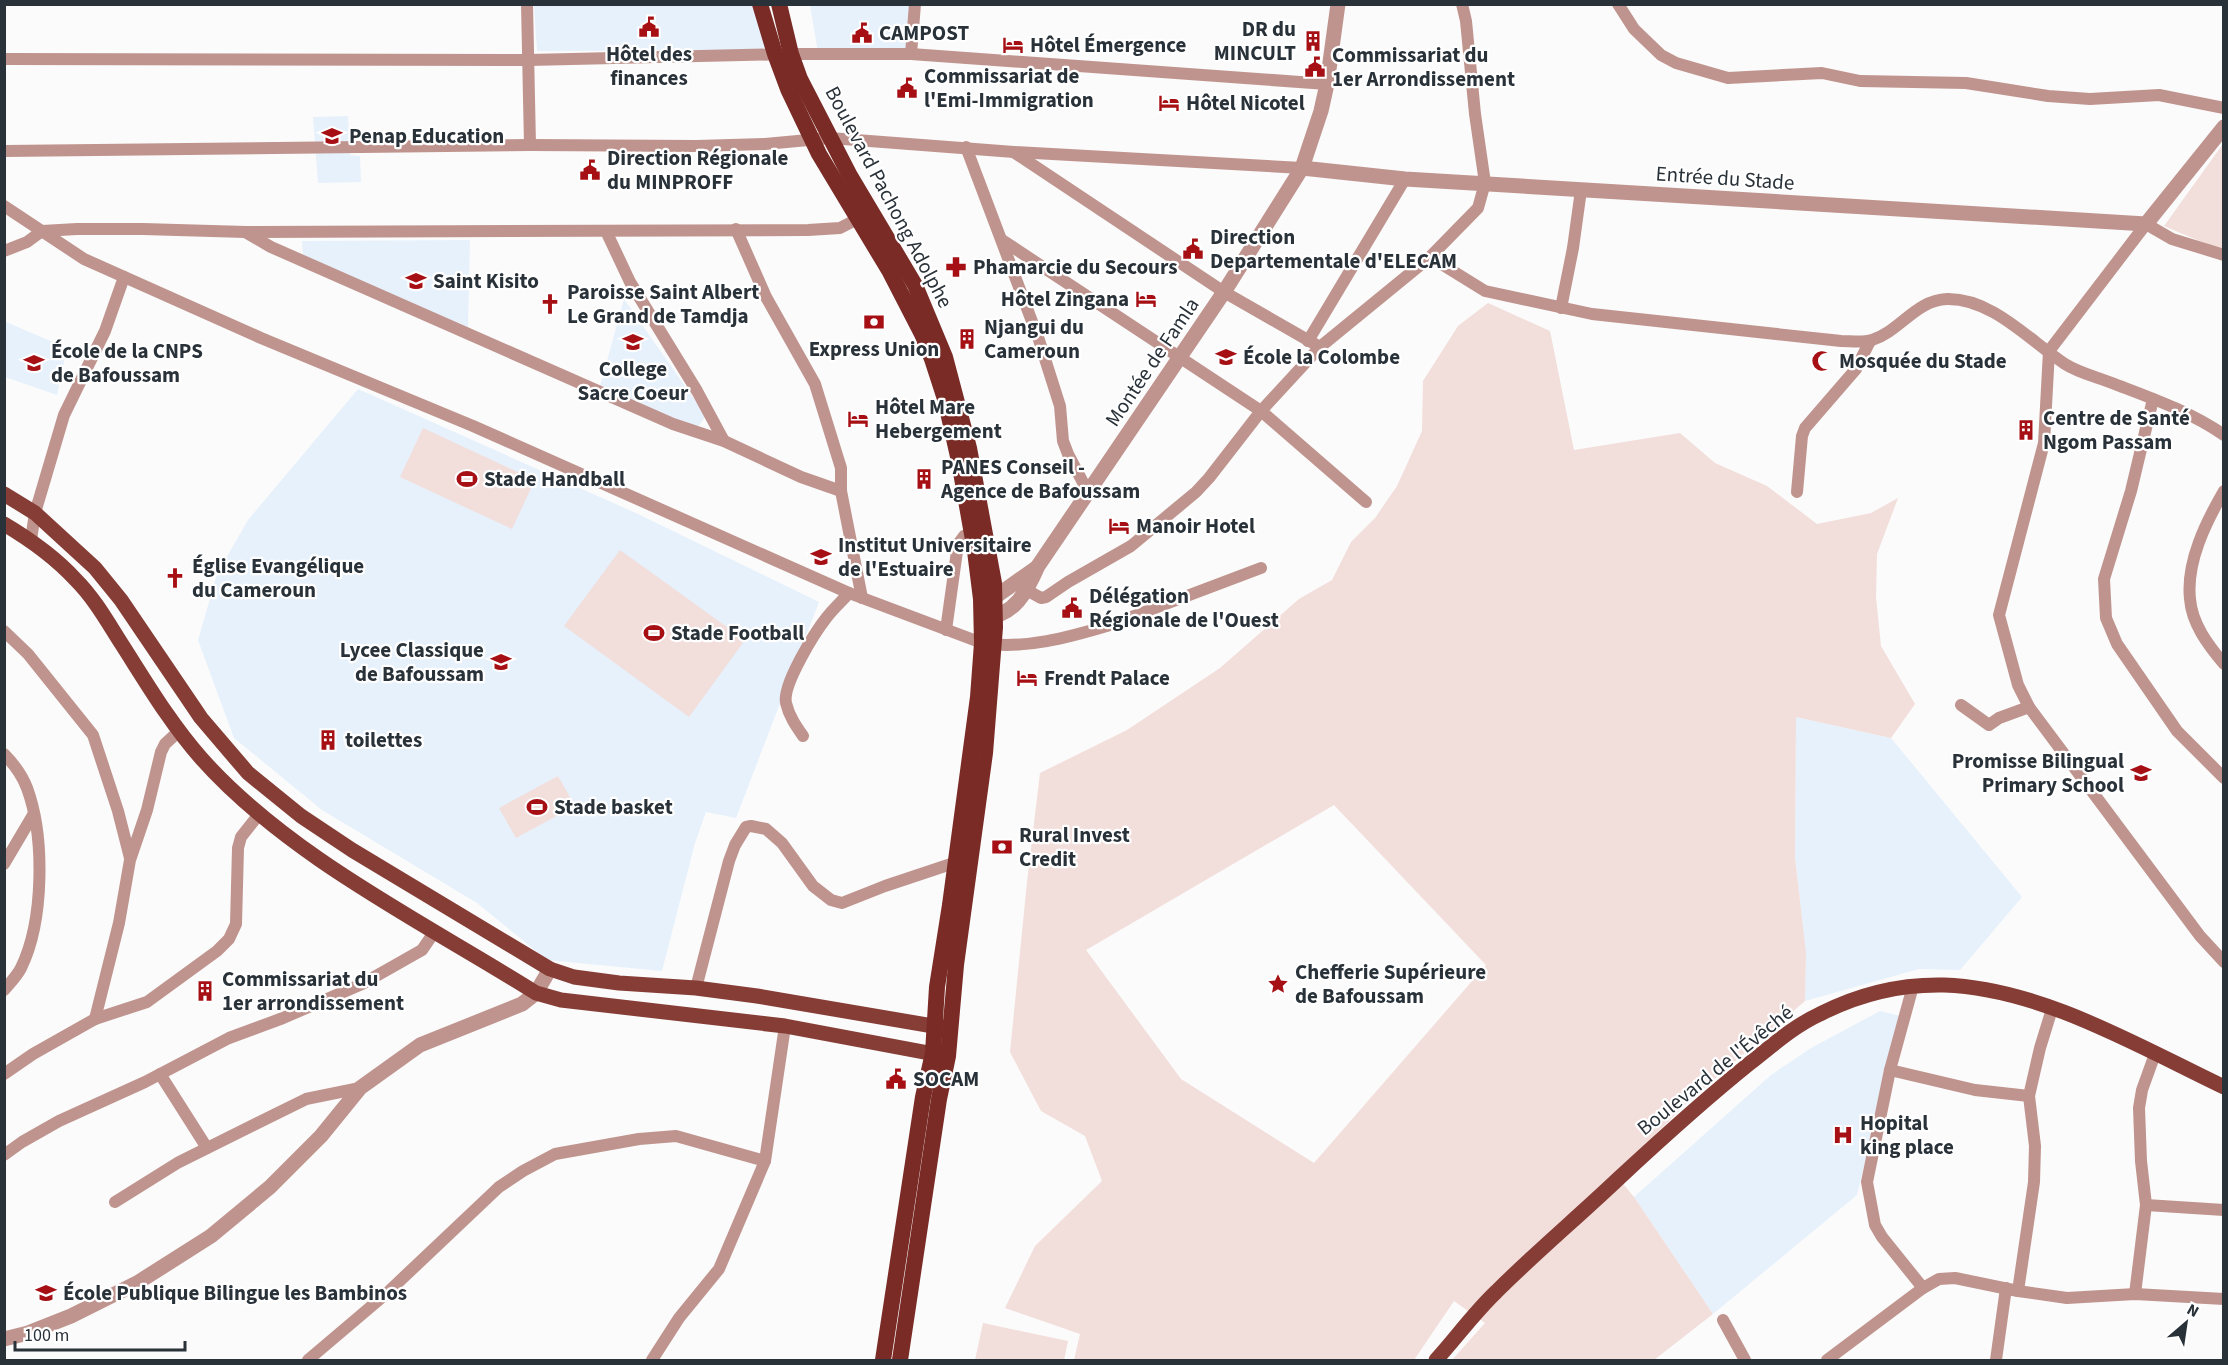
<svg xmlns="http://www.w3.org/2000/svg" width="2228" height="1365" font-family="'Source Sans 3',sans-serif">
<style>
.built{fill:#e7f1fb}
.green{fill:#f2dedb;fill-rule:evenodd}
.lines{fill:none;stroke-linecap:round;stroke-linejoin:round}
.minor{stroke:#c0948e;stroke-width:12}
.tertiary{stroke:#c0948e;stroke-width:15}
.primary{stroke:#863d36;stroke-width:15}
.trunk{stroke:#7a2b26;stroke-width:16}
.labels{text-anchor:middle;stroke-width:4.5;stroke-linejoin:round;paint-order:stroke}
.poi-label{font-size:21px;font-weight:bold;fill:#293139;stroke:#fff;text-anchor:start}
.street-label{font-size:21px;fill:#293139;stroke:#fff}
</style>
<rect width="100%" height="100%" fill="#fbfbfb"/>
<g class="built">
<path d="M 534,5 L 753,5 L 772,50 L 537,51 Z"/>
<path d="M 810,5 L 911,5 L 906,57 L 818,53 Z"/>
<path d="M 348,116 L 350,155 L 360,156 L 361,182 L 318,183 L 313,117 Z"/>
<path d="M 470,240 L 468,327 L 303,257 L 302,241 Z"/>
<path d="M 624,299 L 706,416 L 696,429 L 600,386 Z"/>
<path d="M 6,322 L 67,348 L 57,395 L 5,377 Z"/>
<path d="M 358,389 L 638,514 L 819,602 L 736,818 L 706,812 L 695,843 L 662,971 L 547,960 L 477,903 L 322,810 L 234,738 L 198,640 L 217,574 L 248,520 Z"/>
<path d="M 1796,717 L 1891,738 L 2022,897 L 1960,970 L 1919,969 L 1805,1001 L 1806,952 L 1795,858 Z"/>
<path d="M 1880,1011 L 1901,1016 L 1857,1195 L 1713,1314 L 1634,1197 L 1771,1075 L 1811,1048 Z"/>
</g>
<g class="green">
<path d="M 2223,144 L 2223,251 L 2164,226 Z"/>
<path d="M 1488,303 L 1550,331 L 1574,450 L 1680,433 L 1715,463 L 1767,486 L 1817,524 L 1871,513 L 1898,498 L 1877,554 L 1876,597 L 1881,646 L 1915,704 L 1891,738 L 1796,717 L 1795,858 L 1806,952 L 1805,1001 L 1688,1102 L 1615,1174 L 1634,1197 L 1713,1314 L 1654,1360 L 1452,1360 L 1485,1323 L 1454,1301 L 1414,1360 L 1074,1360 L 1080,1334 L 1005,1308 L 1035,1246 L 1102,1181 L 1085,1136 L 1041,1111 L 1010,1052 L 1027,882 L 1040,773 L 1127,730 L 1220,668 L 1299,599 L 1332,580 L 1351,542 L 1375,518 L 1397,486 L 1422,431 L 1423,381 L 1458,326 ZM 1334,805 L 1486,965 L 1314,1163 L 1181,1079 L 1086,950 Z"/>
<path d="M 423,428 L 535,480 L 512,529 L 400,477 Z"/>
<path d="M 620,550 L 745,640 L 689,717 L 564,626 Z"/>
<path d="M 558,776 L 575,806 L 516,838 L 499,808 Z"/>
<path d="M 983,1323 L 1068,1341 L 1064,1360 L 975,1360 Z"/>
</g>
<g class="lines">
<g class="minor">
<path d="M 527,4 L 530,145"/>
<path d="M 1618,4 L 1634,29 L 1661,55 L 1676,63 L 1728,78 L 1822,73 L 1860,81 L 1966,83 L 2048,96 L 2090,99 L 2159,95 L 2224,108"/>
<path d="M 911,54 L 915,4"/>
<path d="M 4,59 L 529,60 L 791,54 L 911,54 L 1327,84"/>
<path d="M 966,147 L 1039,340 L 1060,406 L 1063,441 L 1068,454 L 1089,494"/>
<path d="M 4,151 L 530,145 L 697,146 L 765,144 L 830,138 L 1014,152 L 1302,168"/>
<path d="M 1015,153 L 1224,292 L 1320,347"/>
<path d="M 4,206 L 84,259 L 261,338 L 473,426 L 849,593 L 982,643 C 1024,650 1070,637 1110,625 L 1261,568"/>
<path d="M 736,229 L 766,297 L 815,384 L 841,468 L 841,491 L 862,598"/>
<path d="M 606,231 L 630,282 L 697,391 L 724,441"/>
<path d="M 247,233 L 271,247 L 673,424 L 724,441 L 801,477 L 841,491"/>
<path d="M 1002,240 L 1261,411 L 1366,502"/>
<path d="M 4,251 L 27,242 L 42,231 L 77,229 L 143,229 L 246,232 L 808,230 L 840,228 L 865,215"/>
<path d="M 2224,255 L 2172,239 L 2146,224 L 2049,351 L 2044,443 L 1999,615 L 2018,685 L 2029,707 L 2200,936 L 2224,962"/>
<path d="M 1430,257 L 1485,291 L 1592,314 L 1841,341 C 1851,341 1862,343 1872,340 C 1900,331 1916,300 1947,299 C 1992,298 2030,341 2065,364 C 2079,373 2097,377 2112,383 C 2151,398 2189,411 2224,435"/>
<path d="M 1561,308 L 1573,248 L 1581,190"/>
<path d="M 1308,341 L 1405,179"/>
<path d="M 2153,399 L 2131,491 L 2104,579 L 2106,618 L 2117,644 L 2177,731 L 2224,778"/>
<path d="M 2224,491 C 2206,522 2186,562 2190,599 C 2192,624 2208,645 2224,664"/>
<path d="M 1797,492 L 1802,436 L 1805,428 L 1856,369 L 1870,341"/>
<path d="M 31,540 L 35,513 L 64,415 L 105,331 L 124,277"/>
<path d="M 1024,583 L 1032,593 L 1041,598 L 1046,597 L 1068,582 L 1131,546 L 1196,492 L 1209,478 L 1261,411 L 1320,347 L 1430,257 L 1478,208 L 1485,183 L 1475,114 L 1466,21 L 1462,4"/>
<path d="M 946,630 L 958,544 L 964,536 L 979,531"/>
<path d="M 4,631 L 28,654 L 93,735 L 118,811 L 130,858"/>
<path d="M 1961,705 L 1989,725 L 1999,718 L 2029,707"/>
<path d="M 803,736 C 796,726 789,716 786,703 C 782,685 815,632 827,617 C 834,608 842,601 849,593"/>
<path d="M 4,754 C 14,764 22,775 27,788 C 45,837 44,921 21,968 C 17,976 10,983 4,990"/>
<path d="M 4,864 L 33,815"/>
<path d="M 1913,986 L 1890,1070 L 1867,1182 L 1875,1225 L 1882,1237 L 1923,1288"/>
<path d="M 696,988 L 729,861 L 735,845 L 746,827 L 751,826 L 766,829 L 782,843 L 813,886 L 831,900 L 842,903 L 885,886 L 963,860"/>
<path d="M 95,1019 L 119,923 L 130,860 L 147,810 L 161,752 L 165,744 L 179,731"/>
<path d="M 1890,1070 L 1975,1090 L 2029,1096"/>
<path d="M 4,1074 L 33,1054 L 95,1019 L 147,1002 L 217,951 L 229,939 L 236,924 L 238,848 L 241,837 L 260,813"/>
<path d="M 160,1074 L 207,1148"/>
<path d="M 4,1155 L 22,1142 L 59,1121 L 145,1082 L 229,1038 L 283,1018 L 362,984 L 422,950 L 435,931"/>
<path d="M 115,1202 L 179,1162 L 306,1099 L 360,1088"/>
<path d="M 2146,1205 L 2224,1210"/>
<path d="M 2018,1291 L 2034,1182 L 2035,1146 L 2029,1096 L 2040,1048 L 2052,1009"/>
<path d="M 2135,1294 L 2146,1205 L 2141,1161 L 2139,1108 L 2142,1090 L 2155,1054"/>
<path d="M 1723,1320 L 1745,1360"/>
<path d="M 308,1360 L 387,1293 L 499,1187 L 523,1171 L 555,1154 L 639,1139 L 676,1136 L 765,1161"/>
<path d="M 652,1360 L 679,1318 L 719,1269 L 765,1161 L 785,1026"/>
<path d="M 1827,1360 L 1923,1288 L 1939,1279 L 1955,1278 L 2018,1291 L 2067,1298 L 2135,1294 L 2224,1299"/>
<path d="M 1996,1360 L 2006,1288"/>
</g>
<g class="tertiary">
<path d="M 1302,168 L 1405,179 L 2146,224 L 2224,127"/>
<path d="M 985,598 L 995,597 L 1036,568"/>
<path d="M 984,618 C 1015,616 1027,591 1038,566 L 1224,292 L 1302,168 L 1321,111 L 1327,84 L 1338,4"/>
<path d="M 4,1339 L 28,1333 L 71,1316 L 137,1283 L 211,1236 L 270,1187 L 321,1136 L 360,1088 L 420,1045 L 522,1004 L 536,993 L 550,969"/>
</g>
<g class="primary">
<path d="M 4,494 L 35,513 L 95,568 L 121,600 L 201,718 L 248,773 L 301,816 L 352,850 L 550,969 L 574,977 L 619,983 L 696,988 L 757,996 L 945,1028"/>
<path d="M 4,524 C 31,540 55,557 76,580 C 94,598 107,621 121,643 C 146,682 170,723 201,758 C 289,857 425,923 536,993 L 561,1000 L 785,1026 L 945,1056"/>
<path d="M 1436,1360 C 1456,1338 1474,1313 1496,1292 C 1535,1253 1578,1217 1618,1179 C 1661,1139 1704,1100 1750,1063 C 1773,1045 1794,1026 1820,1014 C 1859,994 1900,984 1944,985 C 2040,988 2138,1046 2224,1087"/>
</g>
<g class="trunk">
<path d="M 760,4 L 775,54 L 788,89 L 819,154 L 890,272 L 922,334 L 932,359 L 945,399 L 959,461 L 975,551 L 981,599 L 982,643 L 978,697 L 950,905 L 937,987 L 933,1053 L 923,1097 L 883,1360"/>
<path d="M 779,4 L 791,54 L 800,79 L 849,174 L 915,285 L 945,357 L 969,448 L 994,583 L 995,627 L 985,753 L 956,965 L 948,1056 L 939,1099 L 900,1360"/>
</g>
</g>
<defs>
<g id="civic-bare" transform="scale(1.62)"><path d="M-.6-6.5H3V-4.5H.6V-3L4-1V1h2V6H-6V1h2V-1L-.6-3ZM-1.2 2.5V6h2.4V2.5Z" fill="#a61015" stroke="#fff" stroke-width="2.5" paint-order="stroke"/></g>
<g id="building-bare" transform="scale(1.62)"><path d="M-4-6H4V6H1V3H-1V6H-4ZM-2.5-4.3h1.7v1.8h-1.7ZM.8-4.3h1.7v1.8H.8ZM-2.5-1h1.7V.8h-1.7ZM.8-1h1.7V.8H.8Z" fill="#a61015" stroke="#fff" stroke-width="2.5" paint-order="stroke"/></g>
<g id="hotel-bare" transform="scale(1.62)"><path d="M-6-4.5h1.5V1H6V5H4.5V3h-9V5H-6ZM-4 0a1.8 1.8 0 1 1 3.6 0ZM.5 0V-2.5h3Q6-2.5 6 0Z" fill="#a61015" stroke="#fff" stroke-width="2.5" paint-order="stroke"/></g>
<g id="school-bare" transform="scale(1.62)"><path d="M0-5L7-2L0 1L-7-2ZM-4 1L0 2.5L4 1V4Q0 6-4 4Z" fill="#a61015" stroke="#fff" stroke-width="2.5" paint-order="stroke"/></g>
<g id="pharmacy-bare" transform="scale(1.62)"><path d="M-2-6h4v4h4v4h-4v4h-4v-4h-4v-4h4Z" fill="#a61015" stroke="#fff" stroke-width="2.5" paint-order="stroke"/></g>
<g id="church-bare" transform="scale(1.62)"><path d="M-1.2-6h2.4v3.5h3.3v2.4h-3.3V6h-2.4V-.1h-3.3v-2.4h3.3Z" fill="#a61015" stroke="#fff" stroke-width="2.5" paint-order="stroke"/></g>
<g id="bank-bare" transform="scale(1.62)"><path d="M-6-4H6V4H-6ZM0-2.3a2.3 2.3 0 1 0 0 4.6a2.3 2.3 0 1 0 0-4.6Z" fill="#a61015" stroke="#fff" stroke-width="2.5" paint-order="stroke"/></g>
<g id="mosque-bare" transform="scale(1.62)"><path d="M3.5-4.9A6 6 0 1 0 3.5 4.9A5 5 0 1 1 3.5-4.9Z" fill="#a61015" stroke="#fff" stroke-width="2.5" paint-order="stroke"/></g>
<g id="stadium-bare" transform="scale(1.62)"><path d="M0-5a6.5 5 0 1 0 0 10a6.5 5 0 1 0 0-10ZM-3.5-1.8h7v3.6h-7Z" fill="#a61015" stroke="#fff" stroke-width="2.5" paint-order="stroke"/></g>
<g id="sight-bare" transform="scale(1.62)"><path d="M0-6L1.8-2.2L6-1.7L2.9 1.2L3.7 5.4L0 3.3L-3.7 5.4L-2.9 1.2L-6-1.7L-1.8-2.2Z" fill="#a61015" stroke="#fff" stroke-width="2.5" paint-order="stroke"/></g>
<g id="hospital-bare" transform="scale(1.62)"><path d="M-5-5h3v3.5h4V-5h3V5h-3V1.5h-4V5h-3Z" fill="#a61015" stroke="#fff" stroke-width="2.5" paint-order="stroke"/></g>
</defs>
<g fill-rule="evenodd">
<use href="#civic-bare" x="649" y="27"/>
<use href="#civic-bare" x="862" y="33"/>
<use href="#building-bare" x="1313" y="41"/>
<use href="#hotel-bare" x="1013" y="45"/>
<use href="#civic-bare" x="1315" y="67"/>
<use href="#civic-bare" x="907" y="88"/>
<use href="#hotel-bare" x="1169" y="103"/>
<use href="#school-bare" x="332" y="136"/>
<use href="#civic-bare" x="590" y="170"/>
<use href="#civic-bare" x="1193" y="249"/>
<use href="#pharmacy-bare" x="956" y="267"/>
<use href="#school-bare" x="416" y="281"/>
<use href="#hotel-bare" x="1146" y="299"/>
<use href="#church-bare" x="550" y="304"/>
<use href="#bank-bare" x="874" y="322"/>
<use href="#building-bare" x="967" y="339"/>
<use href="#school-bare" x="633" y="342"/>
<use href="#school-bare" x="1226" y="357"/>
<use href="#mosque-bare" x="1822" y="361"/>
<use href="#school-bare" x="34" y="363"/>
<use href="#hotel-bare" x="858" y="419"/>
<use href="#building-bare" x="2026" y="430"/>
<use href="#stadium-bare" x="467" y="479"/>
<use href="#building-bare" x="924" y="479"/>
<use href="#hotel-bare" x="1119" y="526"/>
<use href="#school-bare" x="821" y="557"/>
<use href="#church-bare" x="175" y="578"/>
<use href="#civic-bare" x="1072" y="608"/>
<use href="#stadium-bare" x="654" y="633"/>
<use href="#school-bare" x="501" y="662"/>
<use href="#hotel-bare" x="1027" y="678"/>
<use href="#building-bare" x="328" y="740"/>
<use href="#school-bare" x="2141" y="773"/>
<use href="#stadium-bare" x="537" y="807"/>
<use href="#bank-bare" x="1002" y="847"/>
<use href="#sight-bare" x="1278" y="984"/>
<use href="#building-bare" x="205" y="991"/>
<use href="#civic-bare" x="896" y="1079"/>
<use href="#hospital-bare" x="1843" y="1135"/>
<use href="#school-bare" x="46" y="1293"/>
</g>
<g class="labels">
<g class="poi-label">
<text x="1296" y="36" text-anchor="end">DR du<tspan x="1296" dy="24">MINCULT</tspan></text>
<text x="879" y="40">CAMPOST</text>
<text x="1030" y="52">Hôtel Émergence</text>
<text x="649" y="61" text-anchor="middle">Hôtel des<tspan x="649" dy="24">finances</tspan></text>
<text x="1332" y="62">Commissariat du<tspan x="1332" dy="24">1er Arrondissement</tspan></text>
<text x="924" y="83">Commissariat de<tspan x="924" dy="24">l'Emi-Immigration</tspan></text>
<text x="1186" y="110">Hôtel Nicotel</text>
<text x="349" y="143">Penap Education</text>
<text x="607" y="165">Direction Régionale<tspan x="607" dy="24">du MINPROFF</tspan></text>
<text x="1210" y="244">Direction<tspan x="1210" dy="24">Departementale d'ELECAM</tspan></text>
<text x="973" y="274">Phamarcie du Secours</text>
<text x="433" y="288">Saint Kisito</text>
<text x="567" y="299">Paroisse Saint Albert<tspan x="567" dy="24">Le Grand de Tamdja</tspan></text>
<text x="1129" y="306" text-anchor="end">Hôtel Zingana</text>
<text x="984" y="334">Njangui du<tspan x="984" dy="24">Cameroun</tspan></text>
<text x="874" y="356" text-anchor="middle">Express Union</text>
<text x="51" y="358">École de la CNPS<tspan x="51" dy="24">de Bafoussam</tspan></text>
<text x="1243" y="364">École la Colombe</text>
<text x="1839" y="368">Mosquée du Stade</text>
<text x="633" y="376" text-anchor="middle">College<tspan x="633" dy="24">Sacre Coeur</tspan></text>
<text x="875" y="414">Hôtel Mare<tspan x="875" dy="24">Hebergement</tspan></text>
<text x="2043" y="425">Centre de Santé<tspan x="2043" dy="24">Ngom Passam</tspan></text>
<text x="941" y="474">PANES Conseil -<tspan x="941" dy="24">Agence de Bafoussam</tspan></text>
<text x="484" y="486">Stade Handball</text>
<text x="1136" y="533">Manoir Hotel</text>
<text x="838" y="552">Institut Universitaire<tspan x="838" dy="24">de l'Estuaire</tspan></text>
<text x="192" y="573">Église Evangélique<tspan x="192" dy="24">du Cameroun</tspan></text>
<text x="1089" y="603">Délégation<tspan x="1089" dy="24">Régionale de l'Ouest</tspan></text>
<text x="671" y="640">Stade Football</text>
<text x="484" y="657" text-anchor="end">Lycee Classique<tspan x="484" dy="24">de Bafoussam</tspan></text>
<text x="1044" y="685">Frendt Palace</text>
<text x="345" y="747">toilettes</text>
<text x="2124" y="768" text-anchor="end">Promisse Bilingual<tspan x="2124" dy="24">Primary School</tspan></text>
<text x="554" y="814">Stade basket</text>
<text x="1019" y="842">Rural Invest<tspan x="1019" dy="24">Credit</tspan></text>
<text x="1295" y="979">Chefferie Supérieure<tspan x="1295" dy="24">de Bafoussam</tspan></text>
<text x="222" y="986">Commissariat du<tspan x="222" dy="24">1er arrondissement</tspan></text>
<text x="913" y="1086">SOCAM</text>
<text x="1860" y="1130">Hopital<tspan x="1860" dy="24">king place</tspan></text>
<text x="63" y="1300">École Publique Bilingue les Bambinos</text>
</g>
<g class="street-label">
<text transform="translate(1725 178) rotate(4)" y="7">Entrée du Stade</text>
<text transform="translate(889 197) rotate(62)" y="7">Boulevard Pachong Adolphe</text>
<text transform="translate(1152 362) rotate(-56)" y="7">Montée de Famla</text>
<text transform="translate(1715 1070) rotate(-39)" y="7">Boulevard de l'Évêché</text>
</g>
</g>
<rect width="2228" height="1365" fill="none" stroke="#293139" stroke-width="12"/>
<g transform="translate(2186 1323) rotate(29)" stroke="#ffffff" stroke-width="4.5" paint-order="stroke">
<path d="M0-4.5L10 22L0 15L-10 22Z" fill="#293139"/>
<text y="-9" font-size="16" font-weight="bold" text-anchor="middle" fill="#293139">N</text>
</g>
<path d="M15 1341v9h170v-9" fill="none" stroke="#293139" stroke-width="3"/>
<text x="24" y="1341" font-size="18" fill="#293139" stroke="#ffffff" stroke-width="4.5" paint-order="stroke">100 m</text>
</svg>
